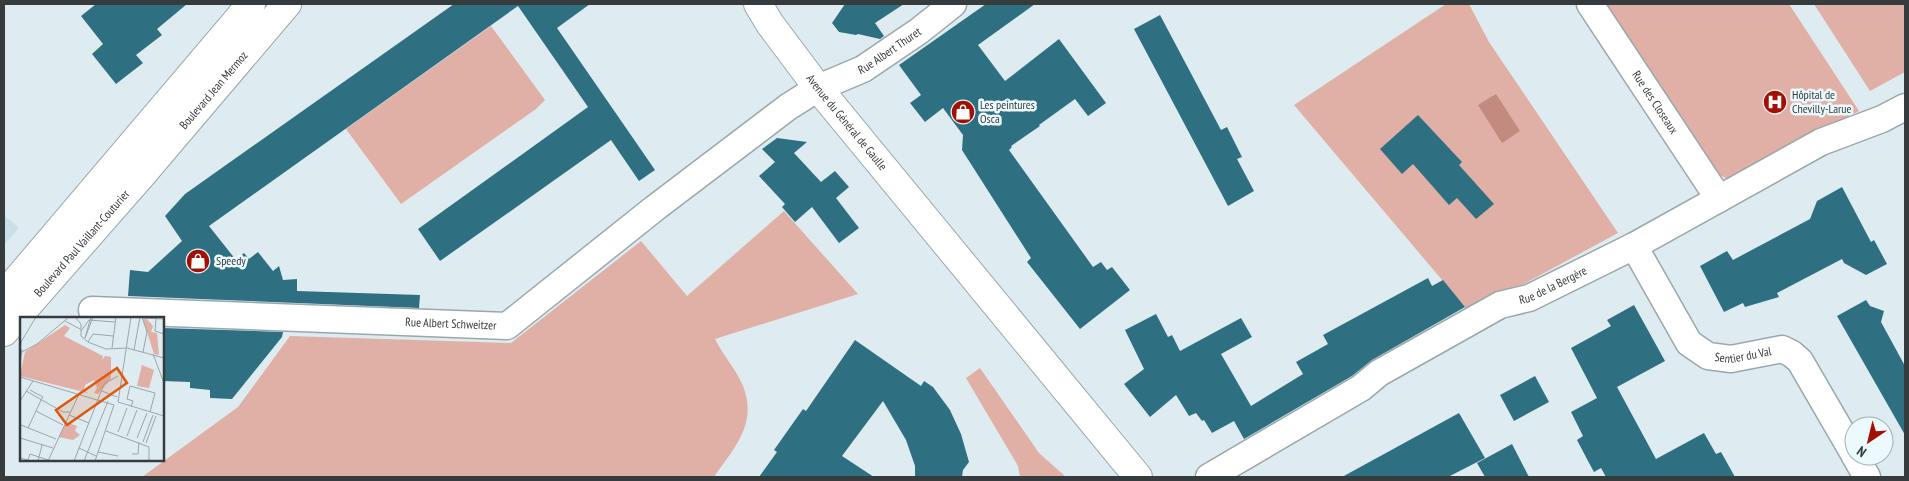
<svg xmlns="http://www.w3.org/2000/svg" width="1909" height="481" font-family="'PT Sans Narrow',sans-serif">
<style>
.built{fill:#cadfe7}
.green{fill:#e0afa6}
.water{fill:#c38a80}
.building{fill:#2e7082}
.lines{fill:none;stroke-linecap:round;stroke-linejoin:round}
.street-casing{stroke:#9aa7ab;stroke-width:29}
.secondary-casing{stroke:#9aa7ab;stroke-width:30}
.street{stroke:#fff;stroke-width:26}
.secondary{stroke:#fff;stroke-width:28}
.labels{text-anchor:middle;stroke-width:5;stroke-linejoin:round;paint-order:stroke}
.street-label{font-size:12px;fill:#363b3d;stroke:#ecfafe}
.poi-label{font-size:12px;fill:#363b3d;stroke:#ecfafe;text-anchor:start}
.inset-road{fill:none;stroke:#9ba5a9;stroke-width:1}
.view{fill:#df580e;fill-opacity:0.15;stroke:#df580e;stroke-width:2.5}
.inset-edge{fill:none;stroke:#363b3d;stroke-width:2.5}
</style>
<rect width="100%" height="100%" fill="#deecf1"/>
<path class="built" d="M 4,215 L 19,228 L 4,245 Z"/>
<g class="green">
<path d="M 1446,4 L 1469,4 L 1489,42 L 1618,233 L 1470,313 L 1294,105 Z"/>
<path d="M 1600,4 L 1789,4 L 1859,111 L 1728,179 L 1719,175 Z"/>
<path d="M 1814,4 L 1905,4 L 1905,72 L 1870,91 Z"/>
<path d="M 491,26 L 545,100 L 536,109 L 401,204 L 346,129 Z"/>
<path d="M 784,211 L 858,294 L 715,339 C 723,355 736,369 743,386 C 758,424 734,448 714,477 L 142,477 L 238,407 L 290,336 L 511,343 L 641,241 L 687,296 Z"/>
<path d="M 980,368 L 1039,453 L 1066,477 L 1020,477 L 1018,466 L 966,378 Z"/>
</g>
<path class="water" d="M 1496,94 L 1520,131 L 1502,143 L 1478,105 Z"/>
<g class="building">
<path d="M 96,4 L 187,4 L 157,29 L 162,35 L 136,55 L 143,63 L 116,84 L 92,54 L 103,44 L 81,16 Z"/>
<path d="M 454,4 L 590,4 L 557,28 L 655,170 L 639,181 L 611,140 L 440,261 L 418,229 L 588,107 L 518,6 L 209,226 L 236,260 L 244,253 L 249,259 L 258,252 L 273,271 L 279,266 L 283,280 L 297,279 L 297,291 L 420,295 L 419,308 L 128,296 L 130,270 L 148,272 L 182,241 L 165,216 L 185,194 Z"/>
<path d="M 845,4 L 904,4 L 875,23 L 884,36 L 880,39 L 858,34 L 856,35 L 839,32 L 832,23 Z"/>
<path d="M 986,4 L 1035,4 L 978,45 L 1005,81 L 1059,39 L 1106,103 L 1088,116 L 1075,99 L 1039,125 L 1040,126 L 1011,146 L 1012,147 L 1009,150 L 1093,267 L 1101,262 L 1107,270 L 1112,267 L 1130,290 L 1080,329 L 1027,262 L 1031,258 L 962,150 L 963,135 L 943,108 L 925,122 L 910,103 L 921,95 L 899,65 Z"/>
<path d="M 1160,15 L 1221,130 L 1227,127 L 1242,157 L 1237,159 L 1254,191 L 1228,206 L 1134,29 Z"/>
<path d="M 1418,115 L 1462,162 L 1459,165 L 1494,204 L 1476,219 L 1457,198 L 1449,205 L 1413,164 L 1402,174 L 1380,149 Z"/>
<path d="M 777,138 L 807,142 L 794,153 L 821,182 L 835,171 L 849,187 L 836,198 L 859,228 L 839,243 L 812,207 L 795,222 L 782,207 L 785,204 L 759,176 L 775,162 L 762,149 Z"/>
<path d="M 1842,187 L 1871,242 L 1874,240 L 1887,264 L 1866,275 L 1844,263 L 1842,259 L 1777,293 L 1779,297 L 1745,307 L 1743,303 L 1724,312 L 1700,266 L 1727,251 L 1733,260 L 1810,219 L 1817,201 Z"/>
<path d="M 1428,278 L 1432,286 L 1443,280 L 1465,307 L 1372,360 L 1352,376 L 1244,439 L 1234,421 L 1212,433 L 1204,420 L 1202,421 L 1196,413 L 1189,416 L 1176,395 L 1150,417 L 1124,384 L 1144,369 L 1125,330 L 1156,314 L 1168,337 L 1172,335 L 1180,351 L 1241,318 L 1252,337 L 1221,354 L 1251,406 L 1303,374 L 1296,362 L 1328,344 L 1323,335 Z"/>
<path d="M 1866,300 L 1870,306 L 1884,311 L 1881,322 L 1905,366 L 1905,435 L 1837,316 Z"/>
<path d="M 1634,305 L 1665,361 L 1617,387 L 1656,459 L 1704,433 L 1716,454 L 1721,452 L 1735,477 L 1606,477 L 1601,468 L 1594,472 L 1588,461 L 1577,440 L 1583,436 L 1571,412 L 1597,398 L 1571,348 L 1611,326 L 1607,320 Z"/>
<path d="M 162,328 L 283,332 L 282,337 L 232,399 L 210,398 L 210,390 L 190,388 L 190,382 L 162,381 Z"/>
<path d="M 855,340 L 921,386 L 924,381 L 933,387 L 950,410 L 961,434 L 969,462 L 963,470 L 962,477 L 915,477 L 915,466 L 906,440 L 883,401 L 842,456 L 874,477 L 759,477 L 777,452 L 774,450 L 803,409 L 806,411 Z"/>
<path d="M 1535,376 L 1549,402 L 1514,421 L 1500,395 Z"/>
<path d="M 1459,413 L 1485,458 L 1448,477 L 1342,477 Z"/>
<path d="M 1512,444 L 1529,477 L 1485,477 L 1477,463 Z"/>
</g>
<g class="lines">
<g class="street-casing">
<g id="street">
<path id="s1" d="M 1590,4 L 1719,199"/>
<path id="s2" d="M 1634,246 L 1689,343 L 1708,356 L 1731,359 L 1782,349 L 1792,354 L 1800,361 L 1854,454"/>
<path id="s3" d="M 92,310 L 507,326 L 655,208 L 788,107 L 818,88 L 863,69 L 919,31 L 953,4"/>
<path d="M 1855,456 L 1867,477"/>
<path id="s4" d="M 1209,477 L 1361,388 L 1379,373 L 1500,305 L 1529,298 L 1634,246 L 1821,142 L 1882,119 L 1905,107"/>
</g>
</g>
<g class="secondary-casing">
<g id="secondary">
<path id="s5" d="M 758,4 L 770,24 L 818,88 L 1138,477"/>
<path d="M 4,295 L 251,4"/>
<path id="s6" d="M 4,332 L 140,177 L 287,4"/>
</g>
</g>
<use href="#street" class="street"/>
<use href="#secondary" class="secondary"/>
</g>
<defs>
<g id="hospital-disc" transform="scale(1.25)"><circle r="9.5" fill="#a40f03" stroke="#ecfafe"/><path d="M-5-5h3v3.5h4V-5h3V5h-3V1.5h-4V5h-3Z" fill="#fff"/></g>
<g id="shop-disc" transform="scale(1.25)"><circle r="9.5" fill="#a40f03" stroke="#ecfafe"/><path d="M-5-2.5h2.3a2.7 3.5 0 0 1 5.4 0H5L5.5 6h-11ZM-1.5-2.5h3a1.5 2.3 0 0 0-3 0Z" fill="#fff"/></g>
</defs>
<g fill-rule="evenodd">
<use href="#hospital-disc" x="1775" y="102"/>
<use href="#shop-disc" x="963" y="112"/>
<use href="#shop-disc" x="198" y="261"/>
</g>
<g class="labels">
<g class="street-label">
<text dy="4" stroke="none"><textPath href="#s3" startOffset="888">Rue Albert Thuret</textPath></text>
<text dy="4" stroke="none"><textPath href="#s6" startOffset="320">Boulevard Jean Mermoz</textPath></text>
<text dy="4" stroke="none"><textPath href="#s1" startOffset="118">Rue des Closeaux</textPath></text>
<text dy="4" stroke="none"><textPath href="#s5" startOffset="148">Avenue du Général de Gaulle</textPath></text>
<text dy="4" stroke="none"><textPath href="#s6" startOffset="118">Boulevard Paul Vaillant-Couturier</textPath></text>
<text dy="4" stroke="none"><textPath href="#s4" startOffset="395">Rue de la Bergère</textPath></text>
<text dy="4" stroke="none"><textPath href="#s3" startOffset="359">Rue Albert Schweitzer</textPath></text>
<text dy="4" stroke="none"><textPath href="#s2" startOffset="170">Sentier du Val</textPath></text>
</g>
<g class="poi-label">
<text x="1792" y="99">Hôpital de<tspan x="1792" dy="14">Chevilly-Larue</tspan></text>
<text x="980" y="109">Les peintures<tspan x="980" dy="14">Osca</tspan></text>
<text x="216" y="265">Speedy</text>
</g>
</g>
<g transform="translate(20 317)">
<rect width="144" height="144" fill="#deecf1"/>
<path d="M 123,2 L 127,2 L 133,9 L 131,15 L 137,16 L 139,38 L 134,37 ZM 45,8 L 50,11 L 44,19 L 83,39 L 82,43 L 85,39 L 91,40 L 91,62 L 78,77 L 74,76 L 77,71 L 74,63 L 65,68 L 64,73 L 68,76 L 0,59 L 5,35 ZM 122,48 L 134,53 L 129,71 L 117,69 ZM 46,105 L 57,109 L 55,114 L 60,118 L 53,123 L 39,120 Z" fill="#e0afa6"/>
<path class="inset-road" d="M 55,0 L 61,7 L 61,19 L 68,25 L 86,32 L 107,31 L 144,41M 71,0 L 65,21 L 73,0M 111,0 L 98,85 L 144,99M 122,0 L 127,15 L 123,35M 122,1 L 144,2M 136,2 L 135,14 L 144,17M 45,4 L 60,12M 61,14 L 69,3 L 95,5M 68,25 L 73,17 L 93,19M 92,31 L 96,0M 114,33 L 120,0M 0,36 L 17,27 L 49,0M 0,36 L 1,25 L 16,0M 133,37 L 144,66M 0,48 L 2,32M 0,60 L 94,88 L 75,144M 10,73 L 23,80 L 21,83M 6,74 L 43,95 L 50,95M 82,74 L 97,80M 21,83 L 16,94 L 43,108M 0,84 L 13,64M 111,90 L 113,84 L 107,82 L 110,69 L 135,76 L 130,95M 49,98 L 69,106M 1,108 L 36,122M 8,111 L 16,94M 86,114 L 129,130 L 129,144M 98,115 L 107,91M 107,119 L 117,93M 0,121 L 33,131M 117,121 L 127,96M 123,125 L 133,98M 126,126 L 136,99M 59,131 L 76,139M 78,135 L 98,139M 112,137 L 118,137 L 119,125M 0,141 L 8,143 L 10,137 L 28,143M 18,144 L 22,128M 28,144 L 59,77M 54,144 L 84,67 L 98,59M 64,144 L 88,84"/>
<path class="view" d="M 97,51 L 107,66 L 47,108 L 36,93 Z"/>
<rect width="144" height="144" class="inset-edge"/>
</g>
<rect width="1909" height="481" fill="none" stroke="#363b3d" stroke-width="10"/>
<g transform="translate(1869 441) rotate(215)"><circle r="24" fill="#ecfafe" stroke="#a3aeb1"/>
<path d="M0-4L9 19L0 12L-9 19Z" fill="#a40f03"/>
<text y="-8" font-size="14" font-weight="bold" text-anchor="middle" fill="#363b3d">N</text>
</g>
</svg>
